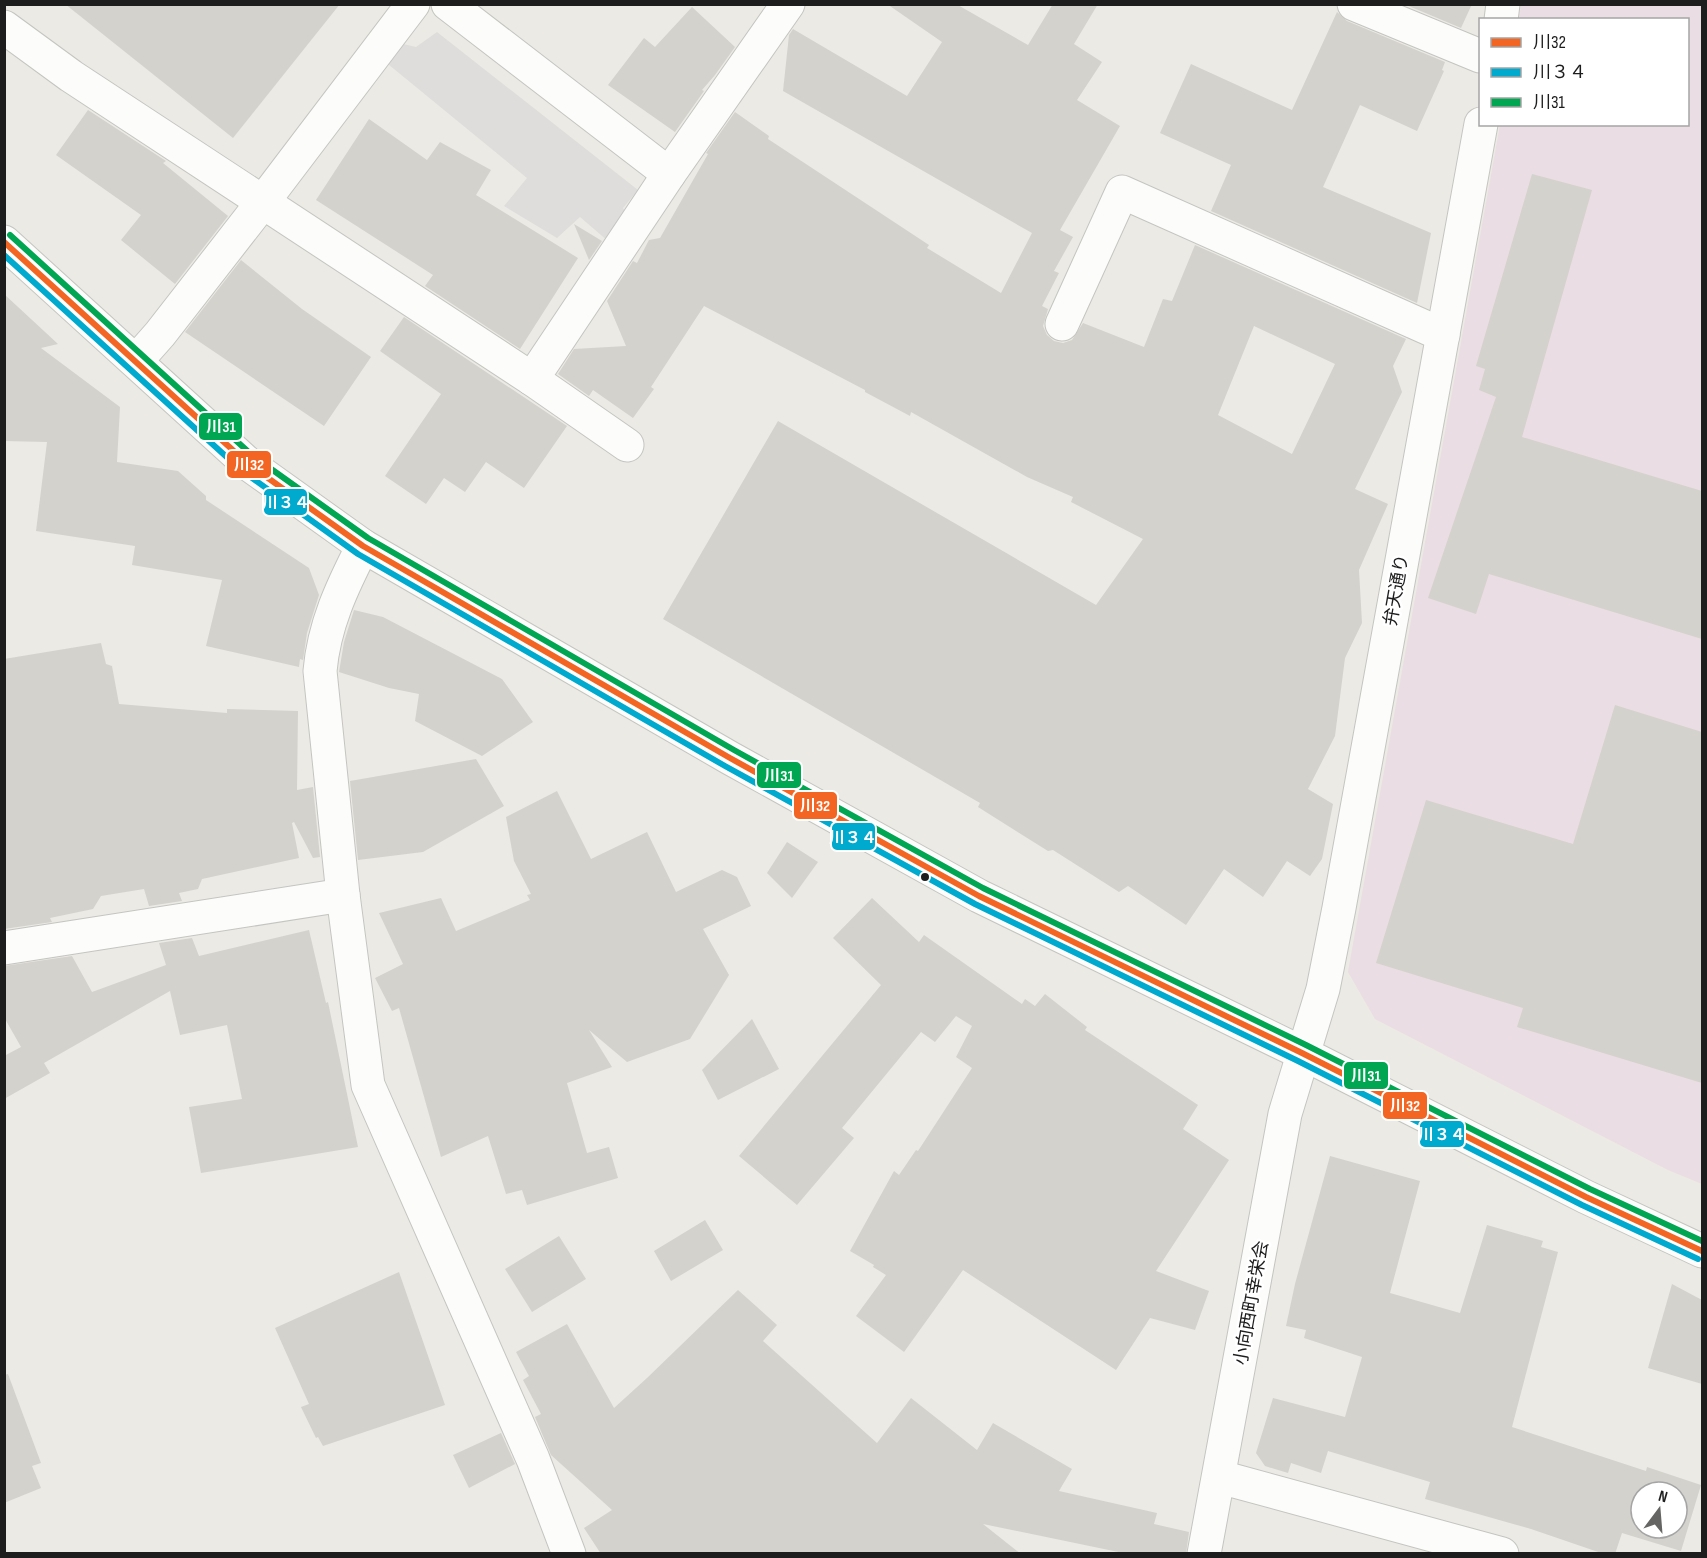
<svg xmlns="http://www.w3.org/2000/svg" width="1707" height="1558" font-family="'Sofia Sans Condensed','Noto Sans JP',sans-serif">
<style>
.industrial{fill:#eadde3}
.parking{fill:#dedddb}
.building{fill:#d4d2cd;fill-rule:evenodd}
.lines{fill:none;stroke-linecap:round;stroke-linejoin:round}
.minor-casing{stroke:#c4c4c1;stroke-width:35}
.minor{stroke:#fcfcfb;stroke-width:33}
.bus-1-casing{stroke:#fff;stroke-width:10}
.bus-2-casing{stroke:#fff;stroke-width:10}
.bus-3-casing{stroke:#fff;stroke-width:10}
.bus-1{stroke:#f26522;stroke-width:6}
.bus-2{stroke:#00a9ce;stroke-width:6}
.bus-3{stroke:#00a651;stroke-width:6}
.bus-dot{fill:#1d1d1d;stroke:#fff;stroke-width:2}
.labels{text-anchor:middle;stroke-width:5;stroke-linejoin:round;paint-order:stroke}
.street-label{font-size:18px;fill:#1d1d1d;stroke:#fff}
.line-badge{stroke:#fff;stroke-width:2}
.badge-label{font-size:16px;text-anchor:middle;font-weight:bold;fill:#fff}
</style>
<rect width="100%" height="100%" fill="#eceae4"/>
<path class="industrial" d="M 1521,5 L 1702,5 L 1702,1184 L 1668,1170 L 1375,1019 L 1348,972 L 1500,125 L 1688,124 L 1688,20 L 1519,19 Z"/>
<path class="parking" d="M 437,32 L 638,190 L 623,208 L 627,215 L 608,241 L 580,217 L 557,238 L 504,206 L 527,178 L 383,60 L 399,43 L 416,47 Z"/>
<g class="building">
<path d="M 65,4 L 340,4 L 233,138 Z"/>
<path d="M 887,4 L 956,4 L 1028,45 L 1053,4 L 1098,4 L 1074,44 L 1102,62 L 1077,100 L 1120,126 L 1060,230 L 1073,237 L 1054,271 L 1059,273 L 1042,306 L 1048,309 L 1043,326 L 1047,335 L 1054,341 L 1063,343 L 1072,340 L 1083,323 L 1144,347 L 1163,299 L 1172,301 L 1195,245 L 1406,339 L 1393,366 L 1402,392 L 1355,489 L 1388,504 L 1359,570 L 1362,623 L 1345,658 L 1335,736 L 1308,789 L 1333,804 L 1322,859 L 1310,876 L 1287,861 L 1263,897 L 1224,869 L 1186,925 L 1128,886 L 1119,892 L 1053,850 L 1048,851 L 978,807 L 980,803 L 663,619 L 778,421 L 1096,605 L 1143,539 L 1071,502 L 1073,497 L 1027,477 L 911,412 L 910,416 L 865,392 L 865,390 L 704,306 L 651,387 L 654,389 L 633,418 L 593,390 L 589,396 L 558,374 L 574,349 L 626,346 L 607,301 L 633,261 L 637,263 L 649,240 L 660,238 L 708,154 L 706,153 L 735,112 L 769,136 L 768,139 L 929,245 L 927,248 L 1001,293 L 1032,233 L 783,91 L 789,35 L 793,29 L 907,96 L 942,42 ZM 1254,326 L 1335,364 L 1292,454 L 1218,415 Z"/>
<path d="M 1404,4 L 1472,4 L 1461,28 Z"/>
<path d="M 692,7 L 735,47 L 715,75 L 702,90 L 704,91 L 675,132 L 608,85 L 644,38 L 655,47 Z"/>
<path d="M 1337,12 L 1347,21 L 1445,62 L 1442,70 L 1444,71 L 1417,131 L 1360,105 L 1323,187 L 1431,233 L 1417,303 L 1211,211 L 1231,165 L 1160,133 L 1191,64 L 1292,110 Z"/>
<path d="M 88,110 L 166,161 L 163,163 L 228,216 L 175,284 L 121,240 L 141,215 L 56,155 Z"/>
<path d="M 369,119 L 427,160 L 440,142 L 491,170 L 476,195 L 578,258 L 520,349 L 425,286 L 433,275 L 316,200 Z"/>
<path d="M 1532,174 L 1592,190 L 1522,437 L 1702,491 L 1702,639 L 1489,574 L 1476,614 L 1428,598 L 1496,397 L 1479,390 L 1485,369 L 1476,366 Z"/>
<path d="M 574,224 L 602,241 L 589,260 Z"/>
<path d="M 241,260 L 302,309 L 371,357 L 324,426 L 185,332 Z"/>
<path d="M 4,294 L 58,344 L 41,348 L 120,407 L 117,462 L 178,471 L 206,496 L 206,500 L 309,568 L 319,595 L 307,633 L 303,660 L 300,659 L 299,667 L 206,646 L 222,580 L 132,565 L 135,546 L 36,531 L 47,442 L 4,441 Z"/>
<path d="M 404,317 L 567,426 L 524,488 L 486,462 L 465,492 L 444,478 L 426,504 L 385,476 L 441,394 L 380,351 Z"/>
<path d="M 354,610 L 383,617 L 502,679 L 533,722 L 482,756 L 415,721 L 419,694 L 389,688 L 339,672 L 344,642 Z"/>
<path d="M 101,643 L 106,664 L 112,666 L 119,704 L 227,713 L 227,709 L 298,711 L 297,790 L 313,787 L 320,857 L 313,858 L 294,822 L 292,823 L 299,858 L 202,879 L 198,889 L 179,893 L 182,901 L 149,906 L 144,889 L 101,896 L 93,909 L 50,918 L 52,922 L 4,929 L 4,659 Z"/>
<path d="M 1615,705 L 1702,732 L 1702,1083 L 1517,1027 L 1523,1008 L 1376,963 L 1426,800 L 1573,844 Z"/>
<path d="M 476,759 L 504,806 L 423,852 L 358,860 L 350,781 Z"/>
<path d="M 557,791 L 591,859 L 647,832 L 676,892 L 722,870 L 737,877 L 751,906 L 703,929 L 729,975 L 690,1039 L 627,1062 L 589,1030 L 612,1067 L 567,1083 L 587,1153 L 609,1147 L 618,1178 L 527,1205 L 522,1190 L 506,1194 L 488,1136 L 441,1157 L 399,1008 L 392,1011 L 375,978 L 403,964 L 379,913 L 441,898 L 456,931 L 530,900 L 527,895 L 531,894 L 514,861 L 506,817 Z"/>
<path d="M 787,842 L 818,862 L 792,898 L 767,873 Z"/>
<path d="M 872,898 L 919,942 L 924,935 L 1022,1004 L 1025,999 L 1035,1006 L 1045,994 L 1087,1027 L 1085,1030 L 1198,1105 L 1183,1129 L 1229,1160 L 1156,1271 L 1209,1291 L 1195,1330 L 1150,1318 L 1116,1370 L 963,1270 L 904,1352 L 856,1316 L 886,1275 L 873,1267 L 874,1265 L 850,1251 L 894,1171 L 899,1175 L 916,1150 L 918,1151 L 972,1068 L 956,1057 L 972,1026 L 956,1016 L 935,1042 L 921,1032 L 842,1128 L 854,1138 L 797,1205 L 739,1156 L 881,985 L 833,938 Z"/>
<path d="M 309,930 L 326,1003 L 328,1002 L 358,1147 L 201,1173 L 189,1107 L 242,1099 L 227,1025 L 180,1035 L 170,991 L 44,1063 L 50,1073 L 4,1099 L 4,1056 L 21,1047 L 4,1017 L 4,966 L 72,956 L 92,992 L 166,965 L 159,943 L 192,938 L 199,956 Z"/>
<path d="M 752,1019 L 779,1069 L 718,1100 L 702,1070 Z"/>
<path d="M 1330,1156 L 1420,1181 L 1390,1293 L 1460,1313 L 1487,1225 L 1543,1241 L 1541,1247 L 1558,1252 L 1512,1427 L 1646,1471 L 1647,1467 L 1701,1485 L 1681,1551 L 1622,1533 L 1615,1554 L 1604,1554 L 1531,1529 L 1425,1499 L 1430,1482 L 1328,1451 L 1321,1473 L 1291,1463 L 1288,1473 L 1265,1466 L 1256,1453 L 1273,1398 L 1345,1417 L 1362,1357 L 1304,1338 L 1306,1330 L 1286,1326 L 1295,1284 ZM 1641,1492 L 1677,1492 L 1677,1528 L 1641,1528 Z"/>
<path d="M 705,1220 L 723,1250 L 671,1281 L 654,1251 Z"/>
<path d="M 559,1236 L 586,1279 L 532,1312 L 505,1269 Z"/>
<path d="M 399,1272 L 445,1405 L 323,1446 L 318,1437 L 316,1438 L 301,1407 L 309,1404 L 275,1328 Z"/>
<path d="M 1672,1284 L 1702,1300 L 1702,1384 L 1648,1368 Z"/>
<path d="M 738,1290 L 777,1325 L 763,1341 L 877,1443 L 911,1398 L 977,1450 L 993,1423 L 1072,1469 L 1059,1491 L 1157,1513 L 1154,1524 L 1189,1532 L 1186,1554 L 1128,1554 L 983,1524 L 1021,1554 L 601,1554 L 584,1528 L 612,1510 L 551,1455 L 535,1417 L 541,1414 L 523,1380 L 529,1376 L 516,1352 L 567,1324 L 614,1408 L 647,1378 Z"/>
<path d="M 8,1374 L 41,1463 L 32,1466 L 41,1488 L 4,1503 L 4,1375 Z"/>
<path d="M 501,1433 L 515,1464 L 469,1488 L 453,1455 Z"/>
</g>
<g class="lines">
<g class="minor-casing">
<g id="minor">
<path d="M 448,4 L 669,174"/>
<path d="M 1354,4 L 1480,56"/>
<path d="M 1501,20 L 1503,4"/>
<path d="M 4,27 L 71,76 L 532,379 L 627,445"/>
<path d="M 4,242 L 247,463 L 363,546 L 730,758 L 979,896 L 1302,1053 L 1586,1197 L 1702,1251"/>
<path d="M 1062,324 L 1122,192 L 1443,335"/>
<path d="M 137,360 L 160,334 L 262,203 L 413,4"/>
<path d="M 532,379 L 669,174 L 788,4"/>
<path d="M 363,546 C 342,587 324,625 320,671 L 343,895 L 368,1085 L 533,1459 L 569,1554"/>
<path d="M 4,948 L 343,895"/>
<path d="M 1220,1477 L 1502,1554"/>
<path d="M 1204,1554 L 1285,1114 L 1323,989 L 1339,908 L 1481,124"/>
</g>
</g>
<use href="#minor" class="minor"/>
<g class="bus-1-casing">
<path id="bus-1" d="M 4,242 L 247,463 L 363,546 L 730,758 L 979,896 L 1302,1053 L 1586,1197 L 1702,1251"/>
</g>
<g class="bus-2-casing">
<path id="bus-2" d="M 4,255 L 241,470 L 358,554 L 725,766 L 975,904 L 1298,1061 L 1582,1205 L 1698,1259"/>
</g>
<g class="bus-3-casing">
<path id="bus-3" d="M 10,235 L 253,456 L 368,538 L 734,750 L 983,888 L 1306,1045 L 1590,1189 L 1702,1241"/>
</g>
<use href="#bus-1" class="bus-1"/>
<use href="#bus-2" class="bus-2"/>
<use href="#bus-3" class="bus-3"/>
</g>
<circle class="bus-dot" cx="925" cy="877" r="5"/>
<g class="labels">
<g class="street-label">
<text transform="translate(1396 590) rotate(-80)" y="6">弁天通り</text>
<text transform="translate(1251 1303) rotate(-80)" y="6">小向西町幸栄会</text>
</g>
</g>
<g class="line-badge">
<rect x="198" y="412" width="45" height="29" rx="6" fill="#00a651"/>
<rect x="226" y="450" width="46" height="29" rx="6" fill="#f26522"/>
<rect x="263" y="488" width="45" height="28" rx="6" fill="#00a9ce"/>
<rect x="756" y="761" width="46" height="28" rx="6" fill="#00a651"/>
<rect x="793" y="791" width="45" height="29" rx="6" fill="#f26522"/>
<rect x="831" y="822" width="45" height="29" rx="6" fill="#00a9ce"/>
<rect x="1343" y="1061" width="46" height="29" rx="6" fill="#00a651"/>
<rect x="1382" y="1091" width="46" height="29" rx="6" fill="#f26522"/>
<rect x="1419" y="1120" width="46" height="28" rx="6" fill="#00a9ce"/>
</g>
<g class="badge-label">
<text x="221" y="432">川31</text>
<text x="249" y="470">川32</text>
<text x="286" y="508">川３４</text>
<text x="779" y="781">川31</text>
<text x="815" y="811">川32</text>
<text x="853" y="843">川３４</text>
<text x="1366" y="1081">川31</text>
<text x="1405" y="1111">川32</text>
<text x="1442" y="1140">川３４</text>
</g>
<rect width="1707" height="1558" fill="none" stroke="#1d1d1d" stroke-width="12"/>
<rect x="1479" y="18" width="210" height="108" fill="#ffffff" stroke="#a5a5a5" stroke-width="1.5"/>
<rect x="1491" y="38" width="30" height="9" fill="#f26522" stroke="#a5a5a5" stroke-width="1.5"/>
<text x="1533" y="48" font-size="18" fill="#1d1d1d">川32</text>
<rect x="1491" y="68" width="30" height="9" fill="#00a9ce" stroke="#a5a5a5" stroke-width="1.5"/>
<text x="1533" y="78" font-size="18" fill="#1d1d1d">川３４</text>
<rect x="1491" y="98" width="30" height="9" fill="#00a651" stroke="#a5a5a5" stroke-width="1.5"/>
<text x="1533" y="108" font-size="18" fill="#1d1d1d">川31</text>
<g transform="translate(1659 1510) rotate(16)"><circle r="28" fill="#ffffff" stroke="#a5a5a5" stroke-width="1.5"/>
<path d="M0-4.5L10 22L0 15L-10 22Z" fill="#656563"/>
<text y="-9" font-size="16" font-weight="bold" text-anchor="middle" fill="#1d1d1d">N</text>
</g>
</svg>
